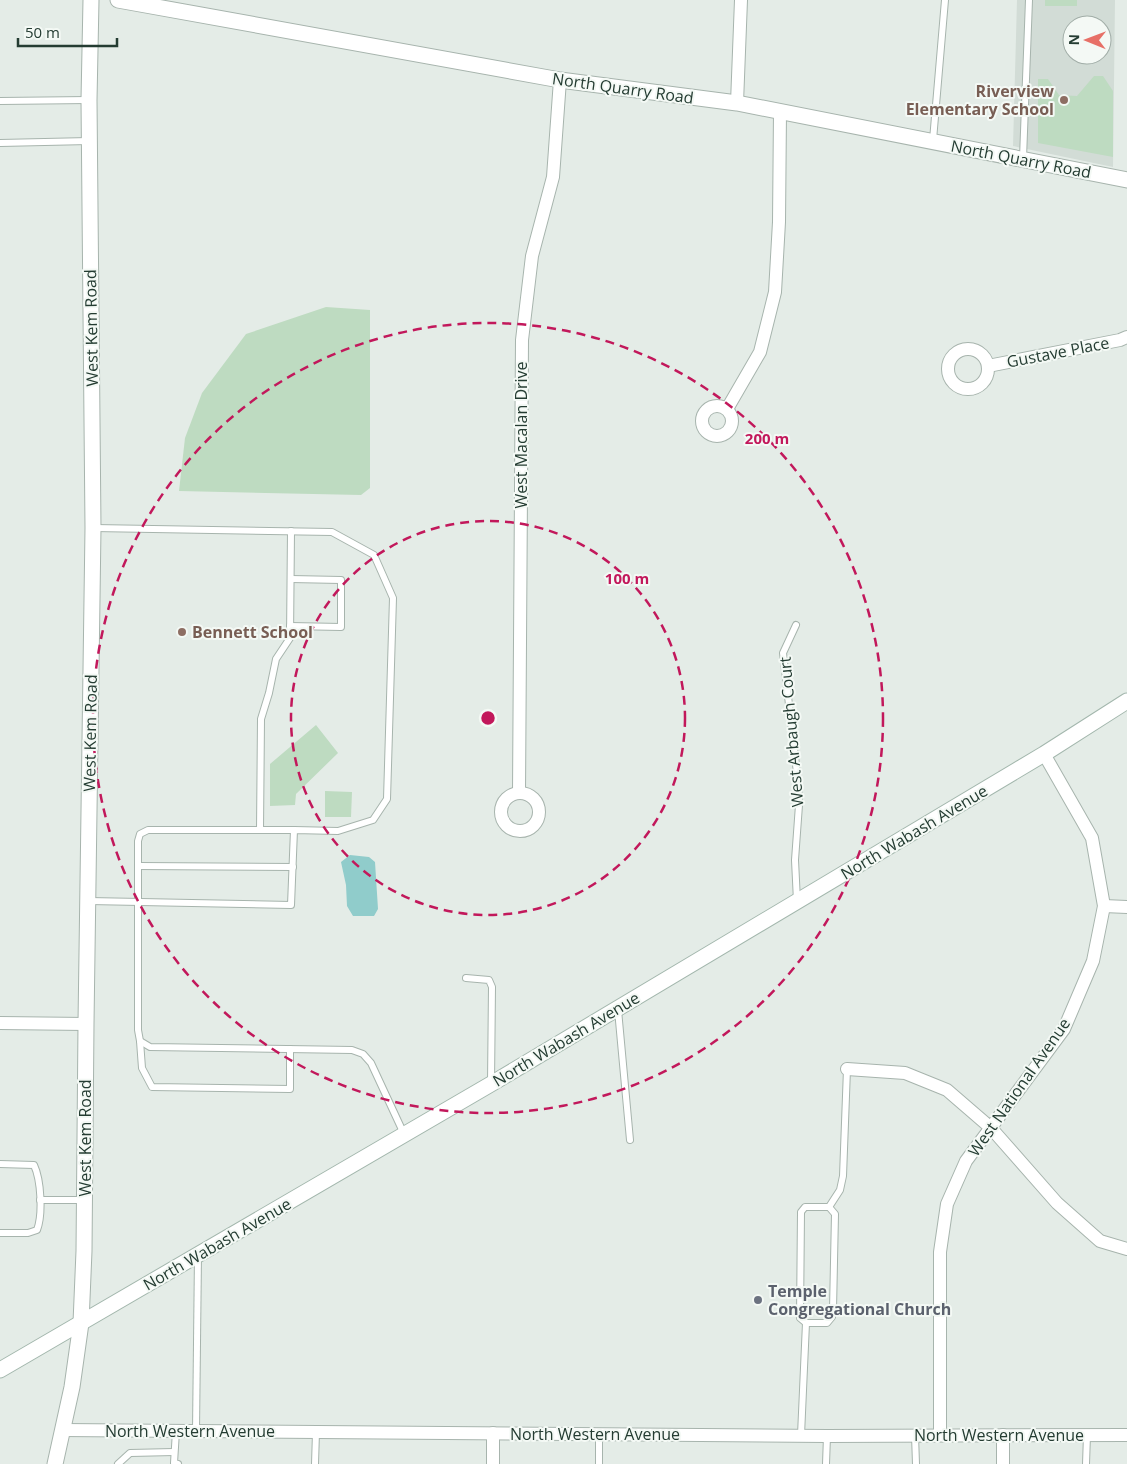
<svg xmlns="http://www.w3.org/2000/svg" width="1127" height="1464" font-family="'Open Sans',sans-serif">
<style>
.built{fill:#d2dcd6;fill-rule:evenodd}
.green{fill:#bedbc1}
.water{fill:#90cccb}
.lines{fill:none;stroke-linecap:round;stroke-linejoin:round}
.service-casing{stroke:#a7b4ad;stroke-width:8}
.minor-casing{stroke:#a7b4ad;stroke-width:14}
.tertiary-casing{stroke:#a7b4ad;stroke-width:17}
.secondary-casing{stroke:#a3b7ad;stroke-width:17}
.service{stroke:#fff;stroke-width:6}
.minor{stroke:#fff;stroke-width:12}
.tertiary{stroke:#fff;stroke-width:15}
.secondary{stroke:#fff;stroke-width:15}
.ring{fill:none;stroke:#c2185b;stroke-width:2.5;stroke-dasharray:9 6}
.education-dot{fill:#8d6e63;stroke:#f4f9f5;stroke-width:2}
.worship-dot{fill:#6b7280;stroke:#f4f9f5;stroke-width:2}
.labels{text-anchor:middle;stroke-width:4;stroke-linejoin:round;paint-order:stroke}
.street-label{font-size:16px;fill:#243c32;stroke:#f4f9f5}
.education-label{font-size:16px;font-weight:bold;fill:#785e54;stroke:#f4f9f5;text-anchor:end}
.worship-label{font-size:16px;font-weight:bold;fill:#5b616d;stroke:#f4f9f5;text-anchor:start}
.centre{fill:#c2185b;stroke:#f4f9f5;stroke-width:2.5}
.ring-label{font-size:15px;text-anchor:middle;font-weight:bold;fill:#c2185b;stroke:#f4f9f5;stroke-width:4;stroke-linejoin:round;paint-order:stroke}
</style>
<rect width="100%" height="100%" fill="#e4ece7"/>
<path class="built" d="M 1017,0 L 1115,0 L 1113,167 L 1013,146 ZM 1072,25 L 1102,25 L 1102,55 L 1072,55 Z"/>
<g class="green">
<rect x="1045" y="0" width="32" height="6"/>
<path d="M 1094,76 L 1103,76 L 1113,91 L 1113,157 L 1038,143 L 1038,79 L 1048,79 L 1059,95 L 1077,96 Z"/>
<path d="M 326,307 L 370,310 L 370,488 L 361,495 L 179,491 L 185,438 L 202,393 L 246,334 Z"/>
<path d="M 316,725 L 338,753 L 296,794 L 295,805 L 270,806 L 270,764 Z"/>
<path d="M 325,791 L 352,792 L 351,817 L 325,817 Z"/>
</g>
<path class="water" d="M 350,855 L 369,857 L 375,862 L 378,909 L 374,916 L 353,916 L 347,906 L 346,885 L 341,862 Z"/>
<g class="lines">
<g class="service-casing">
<g id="service">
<path d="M 0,101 L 89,100"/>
<path d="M 933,140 L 945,0"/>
<path d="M 0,143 L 89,141"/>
<path d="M 1023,158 L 1029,0"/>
<path d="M 796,625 L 783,653 L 798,782 L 799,805 L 795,860 L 797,901"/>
<path d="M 290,626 L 341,627 L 341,580 L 291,579"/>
<path d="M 260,830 L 261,719 L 269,693 L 276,659 L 290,638 L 291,531"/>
<path d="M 294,830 L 148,830 L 140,834 L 138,841 L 138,1030 L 140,1041 L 150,1047 L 352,1050 L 363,1054 L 371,1063 L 404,1134"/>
<path d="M 138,866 L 293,867"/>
<path d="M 89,901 L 291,905 L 294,830 L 338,831 L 373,820 L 387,799 L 393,598 L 374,555 L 332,532 L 94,528"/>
<path d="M 466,978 L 489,980 L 492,987 L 491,1083"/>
<path d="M 618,1010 L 630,1140"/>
<path d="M 140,1041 L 142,1068 L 152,1087 L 290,1089 L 290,1049"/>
<path d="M 0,1164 L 34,1165 C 41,1180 43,1214 37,1230 L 28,1233 L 0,1233"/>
<path d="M 40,1200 L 83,1200"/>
<path d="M 805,1207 L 829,1207 L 835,1214 L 833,1310 L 832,1317 L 827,1323 L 806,1323 L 800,1318 L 801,1212 Z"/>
<path d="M 829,1207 L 840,1190 L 843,1176 L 847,1069"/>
<path d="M 176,1431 L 174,1463 L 178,1464"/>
<path d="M 196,1431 L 198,1255"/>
<path d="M 599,1434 L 599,1464"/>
<path d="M 801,1435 L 806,1323"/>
<path d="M 915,1435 L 916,1464"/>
<path d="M 118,1464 L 130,1453 L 174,1452"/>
<path d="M 315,1464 L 316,1432"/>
<path d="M 826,1464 L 827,1436"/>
<path d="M 1086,1464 L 1087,1435"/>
</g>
</g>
<g class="minor-casing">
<g id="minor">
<path d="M 737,103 L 741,0"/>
<circle cx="968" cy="369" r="20"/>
<path d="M 988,366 L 1120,340 L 1127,337"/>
<circle cx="717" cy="421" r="15"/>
<path d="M 727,409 L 760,352 L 775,292 L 779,222 L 780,112"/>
<path d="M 519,793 L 522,340 L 532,256 L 553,177 L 560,80"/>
<circle cx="520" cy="812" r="19"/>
<path d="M 1104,906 L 1127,907"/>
<path d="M 0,1023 L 86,1024"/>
<path d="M 847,1069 L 905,1073 L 947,1090 L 991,1128 L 1057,1203 L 1100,1241 L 1127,1249"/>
<path d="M 62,1430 L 827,1436 L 1127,1435"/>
<path d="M 940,1435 L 940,1252 L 947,1204 L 966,1161 L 1064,1029 L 1093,961 L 1104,906 L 1092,838 L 1044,754"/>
<path d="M 493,1464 L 493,1433"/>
<path d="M 1003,1464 L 1003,1435"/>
</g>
</g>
<g class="tertiary-casing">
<g id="tertiary">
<path d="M 118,0 L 560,80 L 737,103 L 1127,180"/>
<path d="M 55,1464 L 72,1387 L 81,1323 L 84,1251 L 86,1024 L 93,528 L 89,100 L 91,0"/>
</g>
</g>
<g class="secondary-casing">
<path id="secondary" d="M 0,1370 L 491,1084 L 1044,754 L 1127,701"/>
</g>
<use href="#service" class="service"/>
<use href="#minor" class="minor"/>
<use href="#tertiary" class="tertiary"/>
<use href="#secondary" class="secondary"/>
</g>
<g class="ring">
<circle cx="488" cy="718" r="197"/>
<circle cx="488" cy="718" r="395"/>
</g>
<g class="education-dot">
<circle cx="1064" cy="100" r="5"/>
<circle cx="182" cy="632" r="5"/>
</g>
<circle class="worship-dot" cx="758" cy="1300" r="5"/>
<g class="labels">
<g class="street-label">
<text transform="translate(623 88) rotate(8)" y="6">North Quarry Road</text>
<text transform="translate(1021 159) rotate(11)" y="6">North Quarry Road</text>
<text transform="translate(91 328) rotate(-91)" y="6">West Kem Road</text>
<text transform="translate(1058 352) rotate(-11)" y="6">Gustave Place</text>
<text transform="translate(521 435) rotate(-90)" y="6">West Macalan Drive</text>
<text transform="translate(791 732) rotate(-95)" y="6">West Arbaugh Court</text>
<text transform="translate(90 733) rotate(-89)" y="6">West Kem Road</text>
<text transform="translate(914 832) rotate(-31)" y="6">North Wabash Avenue</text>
<text transform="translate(566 1039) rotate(-31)" y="6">North Wabash Avenue</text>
<text transform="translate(1019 1087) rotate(-55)" y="6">West National Avenue</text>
<text transform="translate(85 1138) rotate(-90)" y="6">West Kem Road</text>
<text transform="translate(217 1244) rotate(-30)" y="6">North Wabash Avenue</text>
<text x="190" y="1437">North Western Avenue</text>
<text x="595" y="1440">North Western Avenue</text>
<text x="999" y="1441">North Western Avenue</text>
</g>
<g class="education-label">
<text x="1054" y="97">Riverview<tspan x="1054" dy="18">Elementary School</tspan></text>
<text x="192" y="638" text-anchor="start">Bennett School</text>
</g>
<g class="worship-label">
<text x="768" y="1297">Temple<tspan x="768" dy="18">Congregational Church</tspan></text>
</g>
</g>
<circle cx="488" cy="718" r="8" class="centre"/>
<g class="ring-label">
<text x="767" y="444">200 m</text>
<text x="627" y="584">100 m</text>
</g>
<g transform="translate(1087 40) rotate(271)"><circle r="24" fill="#f4f9f5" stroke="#a1ada7"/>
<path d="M0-4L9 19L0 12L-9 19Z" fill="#e77067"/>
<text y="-8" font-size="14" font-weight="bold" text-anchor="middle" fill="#243c32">N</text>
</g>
<path d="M18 38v8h99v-8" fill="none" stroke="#243c32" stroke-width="2.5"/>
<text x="25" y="38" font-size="15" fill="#243c32" stroke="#f4f9f5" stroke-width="4" paint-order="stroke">50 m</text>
</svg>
